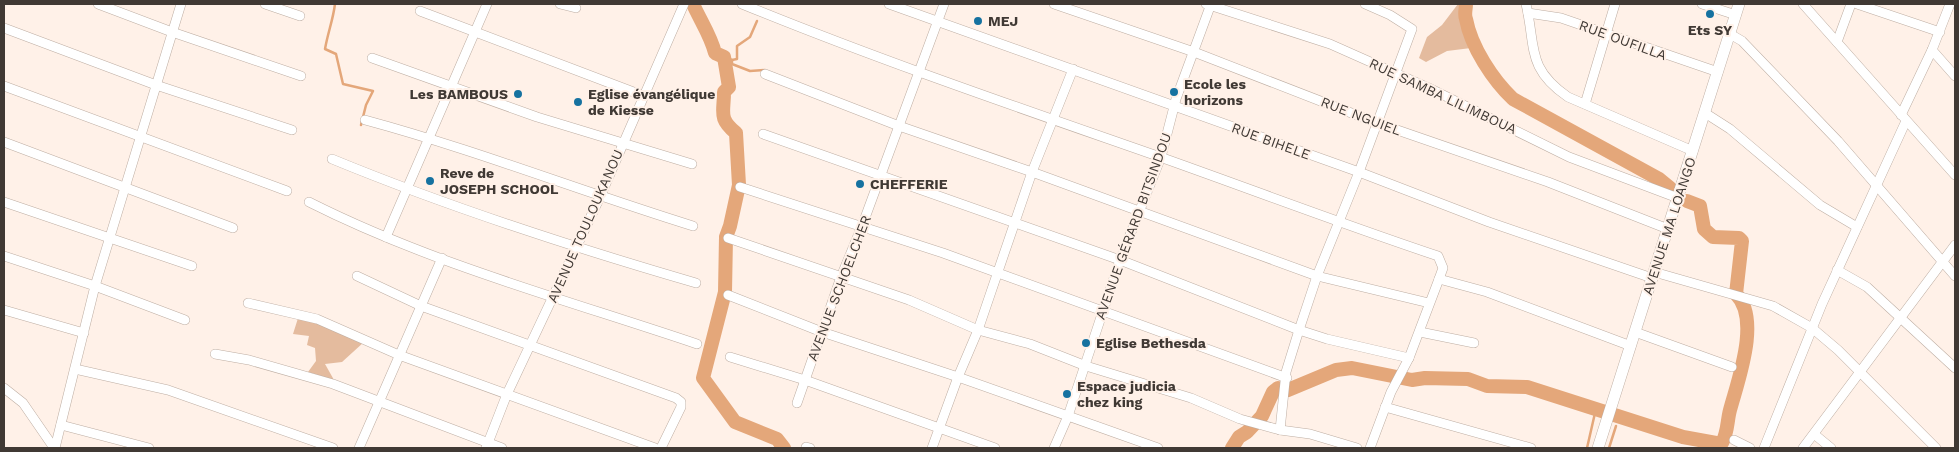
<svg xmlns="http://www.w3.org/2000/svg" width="1959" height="452" font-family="'Work Sans',sans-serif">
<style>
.green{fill:#e4bb9e}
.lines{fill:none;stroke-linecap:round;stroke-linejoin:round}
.stream{stroke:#e4a77a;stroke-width:2.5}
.river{stroke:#e4a77a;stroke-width:14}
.street-casing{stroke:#beaea3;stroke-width:10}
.secondary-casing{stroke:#beaea3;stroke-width:12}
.street{stroke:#fff;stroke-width:9}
.secondary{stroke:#fff;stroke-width:11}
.poi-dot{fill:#1672a0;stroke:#fff1e8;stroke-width:2}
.labels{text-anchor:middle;stroke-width:4;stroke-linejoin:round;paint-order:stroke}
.poi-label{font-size:14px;font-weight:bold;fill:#403934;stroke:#fff1e8;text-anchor:start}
.street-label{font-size:14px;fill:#403934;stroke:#fff1e8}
</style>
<rect width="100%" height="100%" fill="#fff1e8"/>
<g class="green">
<path d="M 1458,4 L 1466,4 L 1466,20 L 1473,40 L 1471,48 L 1447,51 L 1426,62 L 1419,58 L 1427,37 L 1442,25 Z"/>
<path d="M 299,315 L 364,342 L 342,362 L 325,364 L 334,380 L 308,372 L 316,361 L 315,348 L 307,345 L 309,336 L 293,334 Z"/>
</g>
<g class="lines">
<g class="stream">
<path d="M 335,4 C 333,20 328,32 325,49 L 336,54 L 343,84 L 373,91 L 366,105 L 361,125"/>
<path d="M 724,57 L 732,60 L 732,64 L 750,71 L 765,70"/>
<path d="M 732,60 L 737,59 L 737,46 L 750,37 L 757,21"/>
<path d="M 1587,448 L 1595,413"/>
<path d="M 1609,448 L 1616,426"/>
</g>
<g class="river">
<path d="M 693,4 C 700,20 711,36 715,53 L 724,57 L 729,87 L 724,92 C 724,113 718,118 736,133 L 739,185 L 730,226 L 726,237 L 725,292 L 703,378 L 735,422 L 777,439 L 784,448"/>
<path d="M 1466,4 C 1466,9 1464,14 1466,19 C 1471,47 1493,80 1513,99 L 1659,179 L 1670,188"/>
<path d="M 1687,201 L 1700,206 L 1704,229 L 1713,237 L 1739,238 L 1742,241 L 1736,294 C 1761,319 1738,380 1730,410 C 1727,421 1728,432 1722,443 L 1716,443 L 1717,448"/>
<path d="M 1232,448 L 1239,437 L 1247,432 L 1262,416 L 1273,392 L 1278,388 L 1288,390 L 1336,370 L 1352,368 L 1412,380 L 1425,378 L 1468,379 L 1487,386 L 1527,387 L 1683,437 L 1716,443"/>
</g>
<g class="street-casing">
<g id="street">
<path d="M 98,4 L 172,32 L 301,76"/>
<path d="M 265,4 L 300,16"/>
<path d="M 560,4 L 576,8"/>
<path d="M 742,4 C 879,60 1020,108 1160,157 C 1253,190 1345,225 1438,256 L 1443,268 L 1439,279 L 1409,358 L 1391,392 L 1370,448"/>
<path d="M 889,4 L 1359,172 L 1489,222 L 1652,278"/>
<path d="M 1054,4 L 1194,52 L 1377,123 L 1548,182 L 1668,229"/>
<path d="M 1206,4 L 1330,44 L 1429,88 L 1569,157 L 1678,198"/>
<path d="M 1526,4 C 1536,47 1526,68 1568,97 L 1693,151"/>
<path d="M 1702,4 L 1736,15"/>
<path d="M 1803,4 L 1955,175"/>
<path d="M 1857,4 L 1940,32"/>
<path d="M 420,11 L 644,96"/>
<path d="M 1528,13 L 1561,18 L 1718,72"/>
<path d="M 4,28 L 156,85 L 292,130"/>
<path d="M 1730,34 L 1742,41 L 1838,141 L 1955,276"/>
<path d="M 1837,42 L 1851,4"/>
<path d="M 1932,50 L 1955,76"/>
<path d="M 372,58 L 537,117 L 692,164"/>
<path d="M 765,74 L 899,126 L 1032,172 L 1317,276 L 1429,303"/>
<path d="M 4,86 L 287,191"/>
<path d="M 1585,104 L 1615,4"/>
<path d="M 1705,113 L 1730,129 L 1820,205 L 1857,227"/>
<path d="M 1901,115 L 1932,50 L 1950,4"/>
<path d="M 365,120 C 476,150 583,192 693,226"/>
<path d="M 763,134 L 1120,260 L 1299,330 L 1327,339 L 1409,358"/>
<path d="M 4,142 L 233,228"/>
<path d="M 332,159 C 451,208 572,247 696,283"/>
<path d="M 740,187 L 943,253 L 1287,378"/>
<path d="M 4,202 L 192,266"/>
<path d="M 309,202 C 432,264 567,300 697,344"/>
<path d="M 386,237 L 487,4"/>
<path d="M 728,238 L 909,300 L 978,330 L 1030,344 L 1086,366 L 1191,398 L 1240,419 L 1280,430 L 1310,434 L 1357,448"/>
<path d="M 4,256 L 95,286 L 185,320"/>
<path d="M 1837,270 L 1867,287 L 1955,368"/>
<path d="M 1654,272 L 1773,306 L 1812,328 L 1838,350 L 1936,448"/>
<path d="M 357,276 L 421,306 L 676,398 L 681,402 L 681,407 L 661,448"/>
<path d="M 1439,279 L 1487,292 L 1631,346"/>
<path d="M 728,295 L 822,332 L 958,377 L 1158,448"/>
<path d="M 248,303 L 317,319 L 399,355 L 655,448"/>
<path d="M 4,310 L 84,333"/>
<path d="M 1420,332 L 1474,343"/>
<path d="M 1635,332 L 1732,367"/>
<path d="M 215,354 L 249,360 L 333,384 L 502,448"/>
<path d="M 730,357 L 805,380 L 995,448"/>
<path d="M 75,369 L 168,390 L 333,448"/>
<path d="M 4,388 L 23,403 L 54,448"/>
<path d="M 797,403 L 841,277 L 862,226 L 944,4"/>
<path d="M 1385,407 L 1531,448"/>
<path d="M 61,425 L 149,448"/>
<path d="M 1280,430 L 1286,372 L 1299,330 L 1317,276 L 1359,172 L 1412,29 L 1390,15 L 1365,4"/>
<path d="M 1814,434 L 1831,448"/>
<path d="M 1734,440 L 1750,448"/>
<path d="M 806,447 L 810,448"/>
<path d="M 55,448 L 95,286 L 181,4"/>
<path d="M 359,448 L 442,258"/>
<path d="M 486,448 L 507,394 L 600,197 L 684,4"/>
<path d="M 932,448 L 958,377 L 978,330 L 1032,172 L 1073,69"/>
<path d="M 1054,448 L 1068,416 L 1120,260 L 1161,157 L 1176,99 L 1211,4"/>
<path d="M 1764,448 L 1822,304 L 1906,121"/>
<path d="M 1803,448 L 1955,245"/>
</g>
</g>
<g class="secondary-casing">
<path id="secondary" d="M 1598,448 L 1739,4"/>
</g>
<use href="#street" class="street"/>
<use href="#secondary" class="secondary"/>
</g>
<g class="poi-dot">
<circle cx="1710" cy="14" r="5"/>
<circle cx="978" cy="21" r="5"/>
<circle cx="1174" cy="92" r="5"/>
<circle cx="518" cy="94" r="5"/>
<circle cx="578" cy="102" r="5"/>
<circle cx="430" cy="181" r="5"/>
<circle cx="860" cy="184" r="5"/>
<circle cx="1086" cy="343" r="5"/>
<circle cx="1067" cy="394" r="5"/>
</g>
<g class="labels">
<g class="poi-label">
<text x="988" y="26">MEJ</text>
<text x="1710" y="35" text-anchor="middle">Ets SY</text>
<text x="1184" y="89">Ecole les<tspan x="1184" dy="16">horizons</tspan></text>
<text x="508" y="99" text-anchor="end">Les BAMBOUS</text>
<text x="588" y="99">Eglise évangélique<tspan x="588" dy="16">de Kiesse</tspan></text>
<text x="440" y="178">Reve de<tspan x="440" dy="16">JOSEPH SCHOOL</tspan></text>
<text x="870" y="189">CHEFFERIE</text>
<text x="1096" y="348">Eglise Bethesda</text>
<text x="1077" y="391">Espace judicia<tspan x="1077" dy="16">chez king</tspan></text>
</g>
<g class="street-label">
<text transform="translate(1623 40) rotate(20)" y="5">RUE OUFILLA</text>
<text transform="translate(1443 96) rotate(25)" y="5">RUE SAMBA LILIMBOUA</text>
<text transform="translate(1361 116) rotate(21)" y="5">RUE NGUIEL</text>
<text transform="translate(1271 141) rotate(20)" y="5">RUE BIHELE</text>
<text transform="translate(585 226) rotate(-66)" y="5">AVENUE TOULOUKANOU</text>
<text transform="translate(1133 226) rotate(-70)" y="5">AVENUE GÉRARD BITSINDOU</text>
<text transform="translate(1669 226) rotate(-72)" y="5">AVENUE MA LOANGO</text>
<text transform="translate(839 288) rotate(-69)" y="5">AVENUE SCHOELCHER</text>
</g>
</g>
<rect width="1959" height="452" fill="none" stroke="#403934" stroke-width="10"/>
</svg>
